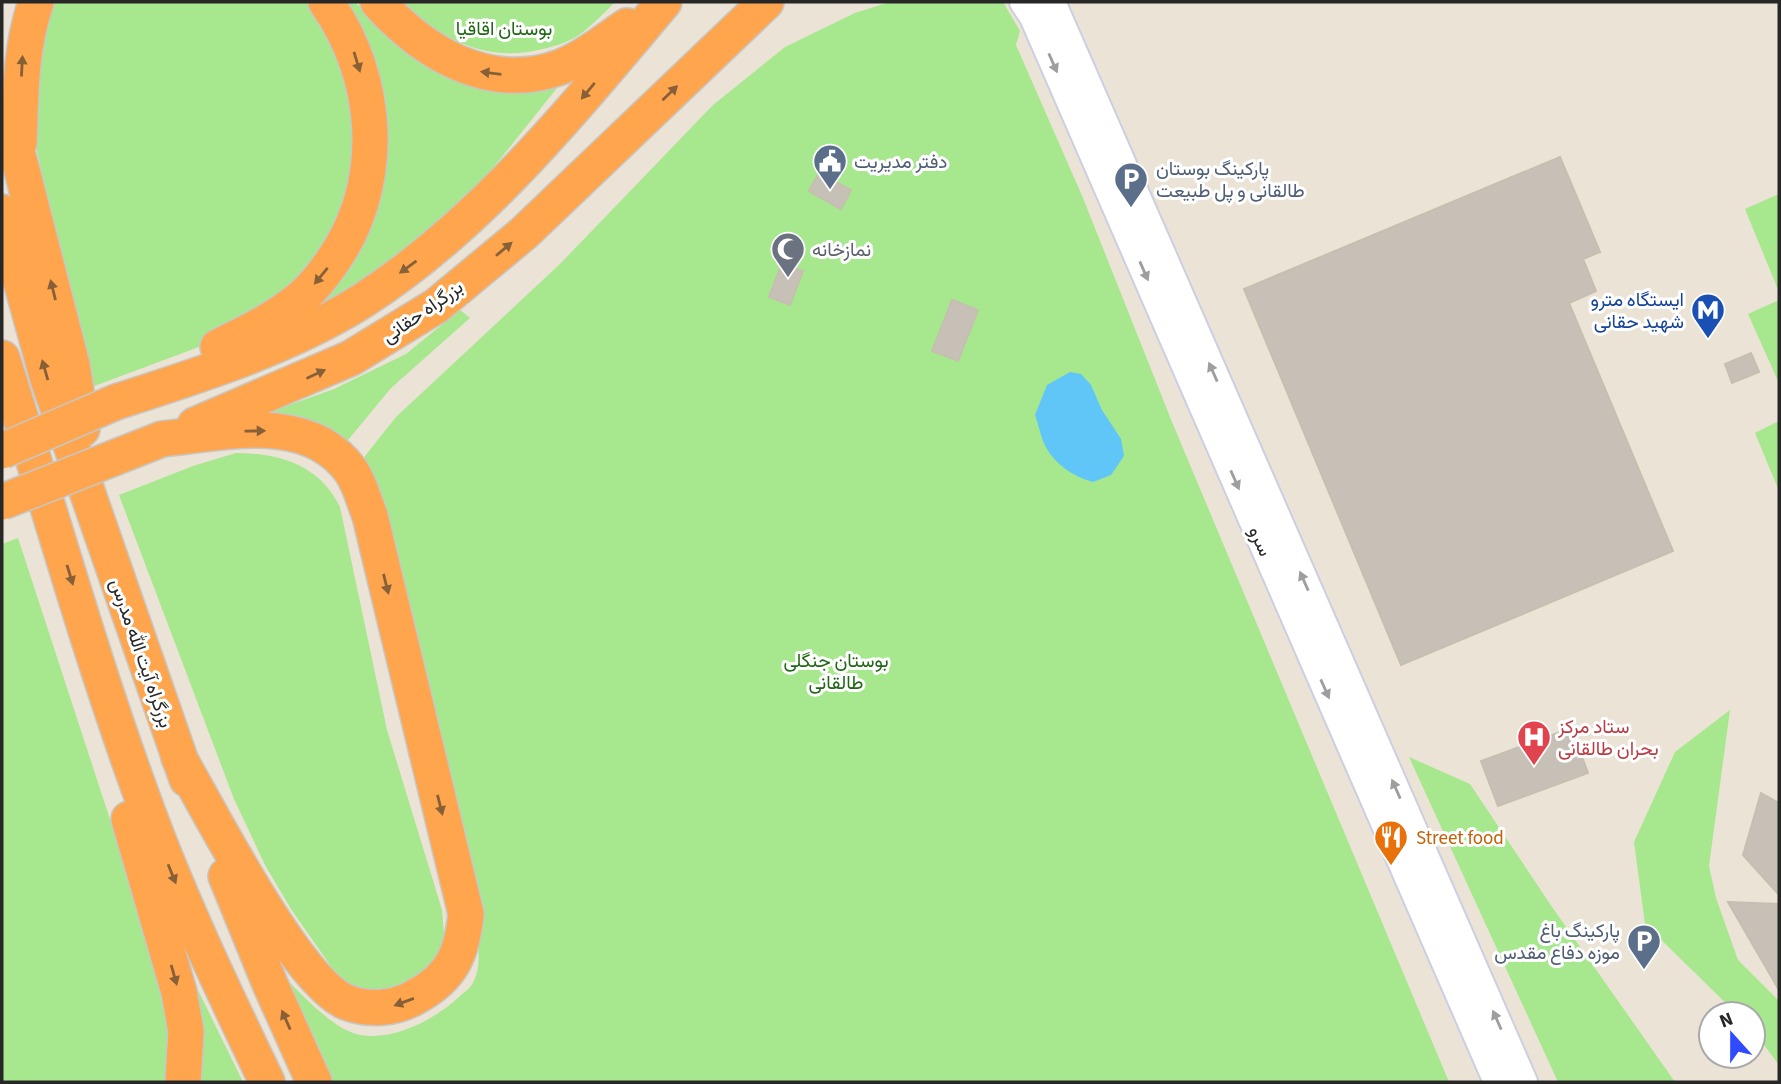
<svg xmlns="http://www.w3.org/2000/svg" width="1781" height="1084" font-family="'Source Sans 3',Vazirmatn,sans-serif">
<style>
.green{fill:#a7e78e}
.water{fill:#60c6f7}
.building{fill:#c6c0b7;stroke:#c6bfb0;stroke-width:2}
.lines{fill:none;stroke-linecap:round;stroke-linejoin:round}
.secondary-casing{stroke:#cccfe2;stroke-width:30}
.highway-casing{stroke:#c7c7c7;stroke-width:38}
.secondary{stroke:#fff;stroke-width:26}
.highway{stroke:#ffa54d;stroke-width:35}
.highway-bridge-casing{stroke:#c7c7c7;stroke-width:38;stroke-linecap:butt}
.highway-bridge{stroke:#ffa54d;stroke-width:35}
.oneway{fill:#886038}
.oneway2{fill:#9e9e9e}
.labels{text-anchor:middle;stroke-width:6;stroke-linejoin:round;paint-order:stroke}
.park-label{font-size:19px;fill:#206714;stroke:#fff}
.service-label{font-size:19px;fill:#4e5e75;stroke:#fff;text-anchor:start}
.worship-label{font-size:19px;fill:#5b616d;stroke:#fff;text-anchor:start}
.transit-label{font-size:19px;fill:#164399;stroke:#fff;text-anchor:end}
.street-label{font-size:19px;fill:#272727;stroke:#fff}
.health-label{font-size:19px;fill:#be3a42;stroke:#fff;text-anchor:start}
.food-label{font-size:19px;fill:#c56008;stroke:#fff;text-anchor:start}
</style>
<rect width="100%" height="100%" fill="#ebe3d6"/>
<g class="green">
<path d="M 47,2 L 312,2 L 329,22 L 364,139 L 323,263 L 223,338 L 89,388 L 29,114 Z"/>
<path d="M 336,2 L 355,2 L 397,43 L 423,64 L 441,73 L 513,92 L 557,88 L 489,173 L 419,239 L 325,307 L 308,307 L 369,206 Z"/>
<path d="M 394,2 L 615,2 C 605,12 594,23 583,32 C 571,42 553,47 538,50 C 478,63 441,34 394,2 Z"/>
<path d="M 890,2 L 1003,2 L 1020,31 L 1016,45 L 1083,198 L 1172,422 L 1449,1082 L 329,1082 L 280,973 C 300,992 329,1026 356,1034 C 391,1043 434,1020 459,997 C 462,994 468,990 471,986 C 484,967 477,939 475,917 L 363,465 L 365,456 L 396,417 L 560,264 L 713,105 L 785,47 L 855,13 Z"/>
<path d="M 1779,194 L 1779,292 L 1745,209 Z"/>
<path d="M 1779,300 L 1779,383 L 1748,314 Z"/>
<path d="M 460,310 L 470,318 L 391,388 L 343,446 L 267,413 L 334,389 L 406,354 Z"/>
<path d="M 1779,421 L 1779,491 L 1755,433 Z"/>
<path d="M 236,453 C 279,453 320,465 340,507 L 387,730 L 442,910 L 444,933 L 442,949 L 418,984 L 377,997 L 348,986 L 332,968 L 291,909 L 265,865 L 234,799 L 119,495 L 193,466 Z"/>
<path d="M 18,538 L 170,1003 L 174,1082 L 2,1082 L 2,544 Z"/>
<path d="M 1730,710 L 1709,866 L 1716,898 L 1738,960 L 1779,1001 L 1779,1065 L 1753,1030 L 1753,1014 L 1737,1014 L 1645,924 L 1634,842 L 1675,752 Z"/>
<path d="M 1409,757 L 1470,784 L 1552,907 L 1675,1082 L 1558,1082 Z"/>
<path d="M 194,982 L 243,1082 L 201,1082 L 201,1033 Z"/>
</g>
<path class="water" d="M 1070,372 L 1081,374 L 1091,385 L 1102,410 L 1121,439 L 1124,456 L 1111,475 L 1093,482 C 1072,476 1052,463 1043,441 C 1040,433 1038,423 1035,415 L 1047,385 Z"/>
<g class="building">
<path d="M 1560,157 L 1600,252 L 1583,259 L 1596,291 L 1569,303 L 1673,551 L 1401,665 L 1244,289 Z"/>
<path d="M 819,173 L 851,190 L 841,209 L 809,191 Z"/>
<path d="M 782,263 L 803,271 L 790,305 L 769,297 Z"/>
<path d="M 952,300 L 978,310 L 958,361 L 932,351 Z"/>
<path d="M 1751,353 L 1759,372 L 1732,383 L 1725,364 Z"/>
<path d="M 1571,728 L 1588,773 L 1498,806 L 1481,761 Z"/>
<path d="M 1761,793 L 1779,803 L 1779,895 L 1743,855 Z"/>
<path d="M 1728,902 L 1779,904 L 1779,990 Z"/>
</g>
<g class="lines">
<g class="secondary-casing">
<g id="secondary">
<path d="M 1023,2 L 1033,17 L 1497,1082"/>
<path d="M 1052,2 L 1524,1082"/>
</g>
</g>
<g class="highway-casing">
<g id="highway">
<path d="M 378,2 C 424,53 488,92 558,68 C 583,59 606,40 627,26"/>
<path d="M 2,112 L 19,159 L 72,365 L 82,429"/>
<path d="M 19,143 C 21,93 20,50 36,2"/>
<path d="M 2,212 L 48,379 L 187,779"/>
<path d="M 218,347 C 247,333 276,319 301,298 C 313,288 323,275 332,262 C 387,184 380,78 326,2"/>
<path d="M 2,358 C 51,513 94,669 151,821 C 185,911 226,996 267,1082"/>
<path d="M 116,402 C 200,375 287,348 362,301 C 482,224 573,109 664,2"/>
<path d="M 195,425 L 351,358 L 436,306 L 524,233 L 766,2"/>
<path d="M 162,439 C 224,433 308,411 351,471 C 360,484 364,501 370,516 L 466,914 C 462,953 452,977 417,996 C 396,1009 369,1011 346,1002 C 296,981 209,810 179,758"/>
<path d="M 129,819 L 179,992 L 186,1031 L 183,1082"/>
<path d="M 226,876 L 270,984 L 314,1082"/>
</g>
</g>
<use href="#secondary" class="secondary"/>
<use href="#highway" class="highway"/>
<g class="highway-bridge-casing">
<g id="highway-bridge">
<path d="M 2,451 L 116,402"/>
<path d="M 2,502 L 162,439"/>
</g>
</g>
<use href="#highway-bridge" class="highway-bridge"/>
</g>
<defs><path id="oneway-solid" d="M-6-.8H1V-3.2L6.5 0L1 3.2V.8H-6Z" transform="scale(1.75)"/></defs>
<g class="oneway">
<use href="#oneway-solid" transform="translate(357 62) rotate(73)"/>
<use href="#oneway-solid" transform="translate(22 66) rotate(-87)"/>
<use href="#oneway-solid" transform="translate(491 73) rotate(-173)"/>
<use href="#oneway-solid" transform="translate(588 91) rotate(130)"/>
<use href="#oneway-solid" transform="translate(670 93) rotate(-44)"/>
<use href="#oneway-solid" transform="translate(504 249) rotate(-40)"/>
<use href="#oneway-solid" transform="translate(408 267) rotate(144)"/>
<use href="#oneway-solid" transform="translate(321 276) rotate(129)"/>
<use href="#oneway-solid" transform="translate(53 290) rotate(-104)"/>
<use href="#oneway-solid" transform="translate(45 370) rotate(-106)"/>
<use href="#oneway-solid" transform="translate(316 374) rotate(-25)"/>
<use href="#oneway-solid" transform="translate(255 431) rotate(-1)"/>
<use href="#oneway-solid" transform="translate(70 575) rotate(73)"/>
<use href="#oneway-solid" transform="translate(386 584) rotate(76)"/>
<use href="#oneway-solid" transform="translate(440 805) rotate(76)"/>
<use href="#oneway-solid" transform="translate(172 874) rotate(68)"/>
<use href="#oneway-solid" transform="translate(174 975) rotate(74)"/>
<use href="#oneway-solid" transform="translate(404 1002) rotate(160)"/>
<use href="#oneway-solid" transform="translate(286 1020) rotate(-114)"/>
</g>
<g class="oneway2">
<use href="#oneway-solid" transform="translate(1053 63) rotate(66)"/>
<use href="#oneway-solid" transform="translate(1144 271) rotate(66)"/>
<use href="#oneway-solid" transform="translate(1213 372) rotate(-114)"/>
<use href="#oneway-solid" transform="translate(1235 480) rotate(66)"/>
<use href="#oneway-solid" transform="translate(1304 581) rotate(-114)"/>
<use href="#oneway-solid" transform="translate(1325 689) rotate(66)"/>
<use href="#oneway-solid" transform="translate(1396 789) rotate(-114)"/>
<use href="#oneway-solid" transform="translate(1497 1020) rotate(-114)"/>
</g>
<defs>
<g id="civic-pin" transform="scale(1.75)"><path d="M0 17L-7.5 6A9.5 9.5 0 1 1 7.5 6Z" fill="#5c6f8a" stroke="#fff"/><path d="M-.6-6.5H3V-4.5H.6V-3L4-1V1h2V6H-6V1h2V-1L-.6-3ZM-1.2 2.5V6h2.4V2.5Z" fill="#fff"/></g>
<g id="parking-pin" transform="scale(1.75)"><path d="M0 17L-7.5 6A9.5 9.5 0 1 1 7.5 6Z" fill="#5c6f8a" stroke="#fff"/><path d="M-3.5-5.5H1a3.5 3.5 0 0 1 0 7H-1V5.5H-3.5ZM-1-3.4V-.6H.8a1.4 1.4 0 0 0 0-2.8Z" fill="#fff"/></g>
<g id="mosque-pin" transform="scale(1.75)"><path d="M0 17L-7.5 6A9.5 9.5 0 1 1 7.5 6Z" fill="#6b7280" stroke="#fff"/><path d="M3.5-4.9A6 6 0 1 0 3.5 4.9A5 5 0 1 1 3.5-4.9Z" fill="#fff"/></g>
<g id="metro-pin" transform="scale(1.75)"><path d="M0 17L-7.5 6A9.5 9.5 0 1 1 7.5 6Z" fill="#1a4fb4" stroke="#fff"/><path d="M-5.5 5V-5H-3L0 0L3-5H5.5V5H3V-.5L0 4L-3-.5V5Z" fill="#fff"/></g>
<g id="hospital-pin" transform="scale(1.75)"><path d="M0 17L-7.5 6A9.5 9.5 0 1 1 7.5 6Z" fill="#e0444e" stroke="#fff"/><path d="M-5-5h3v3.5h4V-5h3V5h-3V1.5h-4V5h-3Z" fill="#fff"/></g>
<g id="restaurant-pin" transform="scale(1.75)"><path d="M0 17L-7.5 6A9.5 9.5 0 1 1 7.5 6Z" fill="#e8710a" stroke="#fff"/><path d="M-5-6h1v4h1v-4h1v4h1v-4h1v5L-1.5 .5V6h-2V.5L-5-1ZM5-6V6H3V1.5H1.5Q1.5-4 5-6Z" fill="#fff"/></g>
</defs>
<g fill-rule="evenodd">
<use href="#civic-pin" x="830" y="161"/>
<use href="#parking-pin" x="1131" y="179"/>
<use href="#mosque-pin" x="788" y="249"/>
<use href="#metro-pin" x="1708" y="310"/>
<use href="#hospital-pin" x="1534" y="737"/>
<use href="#restaurant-pin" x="1391" y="837"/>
<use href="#parking-pin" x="1644" y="941"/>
</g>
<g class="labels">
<g class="park-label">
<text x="504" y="35">بوستان اقاقیا</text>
<text x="836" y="667">بوستان جنگلی<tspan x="836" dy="22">طالقانی</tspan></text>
</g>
<g class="service-label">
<text x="854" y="168">دفتر مدیریت</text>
<text x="1156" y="175">پارکینگ بوستان<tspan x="1156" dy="22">طالقانی و پل طبیعت</tspan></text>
<text x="1620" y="937" text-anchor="end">پارکینگ باغ<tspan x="1620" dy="22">موزه دفاع مقدس</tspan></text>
</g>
<g class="worship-label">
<text x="812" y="256">نمازخانه</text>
</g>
<g class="transit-label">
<text x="1684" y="306">ایستگاه مترو<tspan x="1684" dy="22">شهید حقانی</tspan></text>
</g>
<g class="street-label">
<text transform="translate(422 311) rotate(-35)" y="7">بزرگراه حقانی</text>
<text transform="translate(1261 541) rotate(66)" y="7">سرو</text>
<text transform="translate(142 653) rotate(71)" y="7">بزرگراه آیت الله مدرس</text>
</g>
<g class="health-label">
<text x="1558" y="733">ستاد مرکز<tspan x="1558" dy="22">بحران طالقانی</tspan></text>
</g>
<g class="food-label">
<text x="1416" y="844">Street food</text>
</g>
</g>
<rect width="1781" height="1084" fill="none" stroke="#272727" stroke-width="7"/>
<g transform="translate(1732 1035) rotate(339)"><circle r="33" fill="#ffffff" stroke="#a9a9a9" stroke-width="2"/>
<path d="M0-5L12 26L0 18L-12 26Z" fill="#2f4aff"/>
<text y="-10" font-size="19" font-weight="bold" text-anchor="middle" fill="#272727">N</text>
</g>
</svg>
